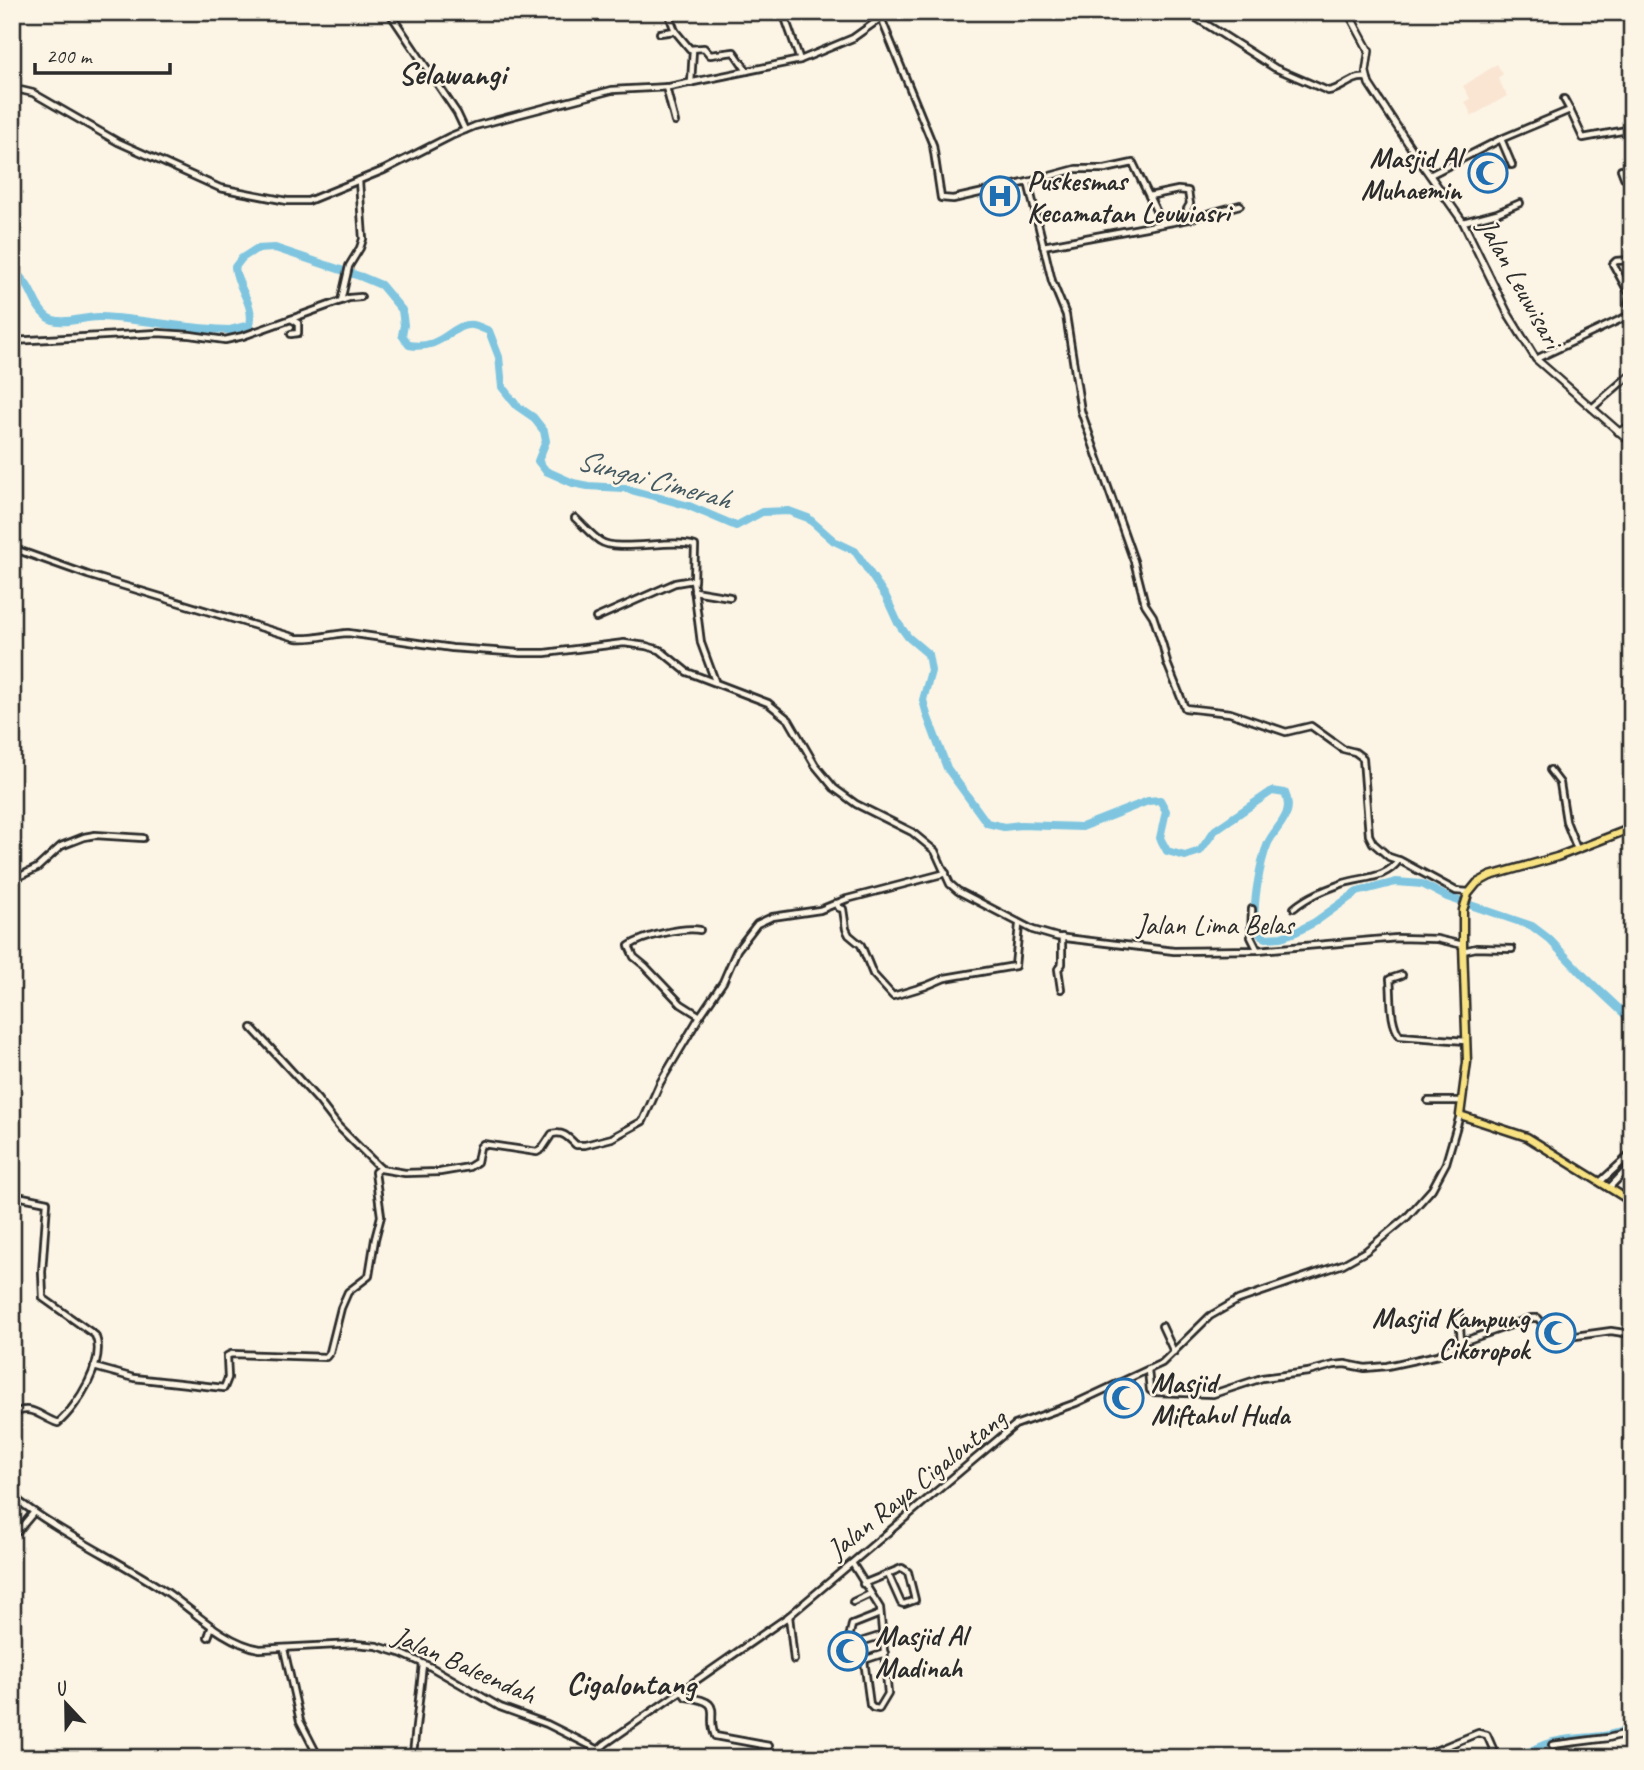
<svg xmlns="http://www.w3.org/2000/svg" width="1644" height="1770" font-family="Caveat,sans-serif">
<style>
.built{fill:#fae5d3}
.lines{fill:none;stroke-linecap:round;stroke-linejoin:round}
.river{stroke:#7fc5e0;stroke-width:8}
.street-casing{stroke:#2b2b2b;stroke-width:10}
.secondary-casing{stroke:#2b2b2b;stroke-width:10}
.primary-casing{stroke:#2b2b2b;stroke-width:11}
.street{stroke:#fcf5e5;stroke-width:4.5}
.secondary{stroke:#fcf5e5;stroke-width:5}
.primary{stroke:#f8e281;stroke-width:6}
.labels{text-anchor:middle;stroke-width:5;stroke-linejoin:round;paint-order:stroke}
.poi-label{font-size:28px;font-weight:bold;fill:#2b2b2b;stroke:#fcf5e5;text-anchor:start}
.street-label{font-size:28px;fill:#2b2b2b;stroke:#fcf5e5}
.water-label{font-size:30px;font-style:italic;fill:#445961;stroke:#fcf5e5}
.quarter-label{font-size:32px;font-weight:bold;fill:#2b2b2b;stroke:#fcf5e5}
</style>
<rect width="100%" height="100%" fill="#fcf5e5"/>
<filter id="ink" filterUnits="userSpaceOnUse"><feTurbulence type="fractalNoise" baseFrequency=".0143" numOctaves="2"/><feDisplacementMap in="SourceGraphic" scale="14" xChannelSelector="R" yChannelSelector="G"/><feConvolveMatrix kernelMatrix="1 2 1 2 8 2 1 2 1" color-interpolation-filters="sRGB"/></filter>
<g filter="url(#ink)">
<path class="built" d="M 1497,64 L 1503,74 L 1498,78 L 1507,96 L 1472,116 L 1465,102 L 1470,99 L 1463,86 Z"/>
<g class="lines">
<g class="river">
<path d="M 12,271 C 35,285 31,304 47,317 C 60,327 85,316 100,317 C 144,319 187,329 230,330 L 250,325 C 255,304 237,288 235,267 L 242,258 L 256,249 L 275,248 L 362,277 L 381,285 L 402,310 L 404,325 L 402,335 L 409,345 C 443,351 452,322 473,325 C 478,326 484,329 489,331 L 499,357 L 502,387 L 517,406 L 533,417 L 544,431 L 546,441 L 538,461 L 546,471 L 573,483 L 588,486 L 623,488 L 657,497 L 689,506 L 736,526 L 762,512 L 789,511 L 808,518 L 834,541 L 855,551 L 886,597 L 898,623 L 908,637 L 928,654 L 931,671 L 923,700 L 927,715 L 947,768 L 987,823 L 1004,827 L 1021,825 L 1082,827 L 1148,801 L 1160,800 L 1166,811 L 1160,838 L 1167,851 L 1185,856 L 1200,851 L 1215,830 L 1272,791 L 1285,793 C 1295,815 1277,825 1268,843 C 1261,859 1249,915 1258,931 C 1259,933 1264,937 1266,938 L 1281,937 L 1296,932 L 1315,922 L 1357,892 L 1396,882 L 1422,884 L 1447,897 L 1532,926 L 1549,939 L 1585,977 L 1632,1021"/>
<path d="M 1632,1082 L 1624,1092 L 1632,1114"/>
<path d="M 1521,1758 C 1558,1729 1592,1745 1632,1728"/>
</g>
<g class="street-casing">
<g id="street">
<path d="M 389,12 L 457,113 L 465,130"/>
<path d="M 668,12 L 675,31"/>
<path d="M 783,12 L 800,60"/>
<path d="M 1187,12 L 1275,68 L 1328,91 C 1342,90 1351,76 1366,78"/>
<path d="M 881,18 L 933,145 L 941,198 L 953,199 L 1028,182"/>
<path d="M 660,33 L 675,31 L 690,49 L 704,48 L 710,55 L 734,52 L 747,71"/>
<path d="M 691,83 L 693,50"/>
<path d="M 666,87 L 675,122"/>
<path d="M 12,88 L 33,93 L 118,142 L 220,188 L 287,201 L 308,201 L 384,170 L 451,136 L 475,126 L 612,90 L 669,87 L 800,60 L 853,38 L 881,18 L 886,12"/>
<path d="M 1564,99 L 1570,110"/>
<path d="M 1501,139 L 1512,165"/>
<path d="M 1621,169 L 1624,177 L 1632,176"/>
<path d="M 1430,175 L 1501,139 L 1570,110 L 1583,138 L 1632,129"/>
<path d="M 1149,196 L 1162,223"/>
<path d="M 1189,219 L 1187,209 L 1190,204 L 1188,191 L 1178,190 L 1149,196 L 1133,163 L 1105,169 L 1076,169 L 1028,182 L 1052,281 L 1066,315 L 1081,411 L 1134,561 L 1145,604 L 1153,616 L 1163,646 L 1167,663 L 1185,708 L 1230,713 L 1286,732 L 1311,726 L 1343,749 L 1355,752 L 1363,758 L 1369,835 L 1373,843 L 1389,857 L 1401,861 L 1456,891 L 1469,892"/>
<path d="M 1463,222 L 1497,213 L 1520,203"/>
<path d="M 1043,246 L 1189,219 L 1240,205"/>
<path d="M 1630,260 L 1616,261 L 1613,264 L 1630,295 L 1628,304 L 1632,312"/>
<path d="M 341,301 L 349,266 L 360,248 L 363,239 L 359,181"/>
<path d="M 291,319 L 349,298 L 361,297"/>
<path d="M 12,341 L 158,333 L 190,335 L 225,340 L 243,336 L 291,319 L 298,323 L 298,333 L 291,334"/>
<path d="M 1536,359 L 1632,314"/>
<path d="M 1592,408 L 1632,373"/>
<path d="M 1618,432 L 1632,425"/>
<path d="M 575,518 C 583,525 591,535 600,541 C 617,553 672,538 695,546 L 694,581"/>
<path d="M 12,548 L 88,575 L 296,638 C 314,640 330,634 348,633 L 452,648 L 520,653 L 545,653 L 624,643 L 646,646 L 660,650 L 687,672 L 768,703 L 789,720 L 815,765 L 834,788 L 856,804 L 912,832 L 935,851 L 950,884 L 958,891 L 1033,930 L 1057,937 L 1174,951 L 1258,950 L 1397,938 L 1437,939 L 1463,945"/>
<path d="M 694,591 L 730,597"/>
<path d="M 596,618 L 675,583 L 693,580 L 701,643 L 715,681"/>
<path d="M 1550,770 L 1560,783 L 1566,821 L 1577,849"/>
<path d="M 12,880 L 37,868 L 61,846 L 84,837 L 95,835 L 143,838"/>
<path d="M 836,903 L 839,908 L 843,909 L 846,929 L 849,935 L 861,945 L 873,974 L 893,996 L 926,986 L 945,978 L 1015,966 L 1019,925"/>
<path d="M 1294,908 C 1308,896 1327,889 1344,883 C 1364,877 1386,879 1399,860"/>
<path d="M 1252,909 L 1251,937 L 1257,949"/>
<path d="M 1463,951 L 1476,948 L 1512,949"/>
<path d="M 1402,975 L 1390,979 C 1392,997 1389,1022 1400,1036 L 1466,1041"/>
<path d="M 1061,989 L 1058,969 L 1062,964 L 1062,937"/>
<path d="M 700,1016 L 681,1004 L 645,966 L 634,957 L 629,946 C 643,936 683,927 700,930"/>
<path d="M 252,1028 L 318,1100 L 338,1126 L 381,1169 L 405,1173 L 440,1172 L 469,1167 L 477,1162 L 480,1147 L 483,1144 L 537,1152 L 542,1149 L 552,1134 C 563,1131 568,1137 576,1145 L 585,1145 L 612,1138 L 643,1121 L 660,1083 L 700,1016 L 723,982 L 737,950 L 757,924 L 772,917 L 820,910 L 847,899 L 946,873"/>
<path d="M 1428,1101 L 1462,1101"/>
<path d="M 1600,1182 L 1632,1153"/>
<path d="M 1609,1188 L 1632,1164"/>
<path d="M 12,1195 L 47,1202 L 42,1272 L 43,1298 L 95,1335 C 107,1360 77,1407 58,1423 C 41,1418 31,1402 12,1415"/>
<path d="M 1459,1313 L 1461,1342"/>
<path d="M 1162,1326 L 1174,1352"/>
<path d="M 94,1367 L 134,1378 L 224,1388 L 228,1378 L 227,1356 L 231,1354 L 326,1357 L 330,1352 L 341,1308 L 348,1292 L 369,1276 L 375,1239 L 381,1216 L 375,1172 L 380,1168"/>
<path d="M 1148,1370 L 1150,1390 L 1153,1392 L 1213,1394 L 1262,1378 L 1308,1372 L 1334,1365 L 1345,1364 L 1365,1368 L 1387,1366 L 1438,1355 L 1456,1344 L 1531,1318 L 1538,1318 L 1554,1339 L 1611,1331 L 1624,1333 L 1632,1329"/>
<path d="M 12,1496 C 61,1534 117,1559 168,1593 C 196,1613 225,1643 260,1649 L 355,1644 L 377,1646 L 400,1653 L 431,1667 L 500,1707 L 547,1724 L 597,1749"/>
<path d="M 12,1533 L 18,1531 L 34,1512"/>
<path d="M 852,1563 L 880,1608 L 888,1694 L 879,1709 L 873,1708 L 870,1705 L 864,1660 L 856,1656 L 851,1645 L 883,1635"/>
<path d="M 863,1584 L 902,1568 L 908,1572 L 915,1600 L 904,1604 L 901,1603 L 888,1574"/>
<path d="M 853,1602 L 870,1594"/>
<path d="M 789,1616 L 794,1660"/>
<path d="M 208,1637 L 212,1626"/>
<path d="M 851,1645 L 849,1638 L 852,1625 L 880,1614"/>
<path d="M 284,1649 L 300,1721 L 319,1758"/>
<path d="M 864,1660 L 885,1653"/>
<path d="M 681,1690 L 686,1697 C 727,1702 705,1713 715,1736 L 769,1746"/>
<path d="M 1552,1745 L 1608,1738 L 1632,1732"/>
<path d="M 413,1754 L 423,1664"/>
<path d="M 590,1758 L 605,1744 L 789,1616 L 1015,1425 L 1076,1403 L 1162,1363 L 1210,1316 L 1238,1300 L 1343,1264 L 1366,1251 L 1407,1217 L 1432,1189 L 1446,1163 L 1460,1115"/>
<path d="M 1418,1758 L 1478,1733 L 1487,1735 L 1497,1758"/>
</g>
</g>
<g class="secondary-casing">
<path id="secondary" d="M 1348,12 L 1369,51 L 1366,72 L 1369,84 L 1419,160 L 1463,222 L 1507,312 L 1536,359 L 1632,443"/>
</g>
<g class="primary-casing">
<path id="primary" d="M 1632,828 L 1557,857 L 1490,876 L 1477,883 L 1468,894 L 1463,910 L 1463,945 L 1467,1062 L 1460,1115 L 1527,1137 L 1632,1202"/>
</g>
<use href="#street" class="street"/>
<use href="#secondary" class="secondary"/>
<use href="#primary" class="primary"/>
</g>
</g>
<defs>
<g id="mosque-ring" transform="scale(2.0125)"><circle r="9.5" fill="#fcf5e5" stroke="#1f6fb2" stroke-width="1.5"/><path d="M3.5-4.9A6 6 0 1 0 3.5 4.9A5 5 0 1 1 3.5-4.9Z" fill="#1f6fb2"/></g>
<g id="hospital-ring" transform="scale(2.0125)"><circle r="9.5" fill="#fcf5e5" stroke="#1f6fb2" stroke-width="1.5"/><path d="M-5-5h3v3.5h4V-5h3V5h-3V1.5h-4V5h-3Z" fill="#1f6fb2"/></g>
</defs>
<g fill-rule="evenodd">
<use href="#mosque-ring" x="1488" y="173"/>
<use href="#hospital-ring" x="1000" y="196"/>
<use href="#mosque-ring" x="1556" y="1333"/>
<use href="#mosque-ring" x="1124" y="1398"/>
<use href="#mosque-ring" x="848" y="1651"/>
</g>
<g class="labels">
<g class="poi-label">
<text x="1461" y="167" text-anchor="end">Masjid Al<tspan x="1461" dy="32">Muhaemin</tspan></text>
<text x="1027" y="190">Puskesmas<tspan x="1027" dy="32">Kecamatan Leuwiasri</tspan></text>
<text x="1529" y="1327" text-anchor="end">Masjid Kampung<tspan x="1529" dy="32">Cikoropok</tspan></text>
<text x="1151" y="1392">Masjid<tspan x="1151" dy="32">Miftahul Huda</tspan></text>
<text x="875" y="1645">Masjid Al<tspan x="875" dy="32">Madinah</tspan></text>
</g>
<g class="street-label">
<text transform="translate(1521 283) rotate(61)" y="10">Jalan Leuwisari</text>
<text x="1215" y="934">Jalan Lima Belas</text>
<text transform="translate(916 1483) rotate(-39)" y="10">Jalan Raya Cigalontang</text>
<text transform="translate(465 1664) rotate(24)" y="10">Jalan Baleendah</text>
</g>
<g class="water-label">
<text transform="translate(654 479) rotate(15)" y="10">Sungai Cimerah</text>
</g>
<g class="quarter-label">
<text x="452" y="84">Selawangi</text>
<text x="631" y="1694">Cigalontang</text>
</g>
</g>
<rect width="1644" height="1770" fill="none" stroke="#fcf5e5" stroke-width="42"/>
<rect x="21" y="21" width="1602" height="1728" fill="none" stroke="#2b2b2b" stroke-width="2.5" filter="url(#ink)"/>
<g transform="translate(66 1704) rotate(338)" stroke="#fcf5e5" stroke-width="5" paint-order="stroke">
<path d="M0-5L12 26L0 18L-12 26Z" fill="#2b2b2b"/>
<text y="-10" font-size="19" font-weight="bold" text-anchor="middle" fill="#2b2b2b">U</text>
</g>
<path d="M35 63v10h135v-10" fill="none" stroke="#2b2b2b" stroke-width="3.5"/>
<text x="46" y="63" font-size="21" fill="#2b2b2b" stroke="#fcf5e5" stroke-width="5" paint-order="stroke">200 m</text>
</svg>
